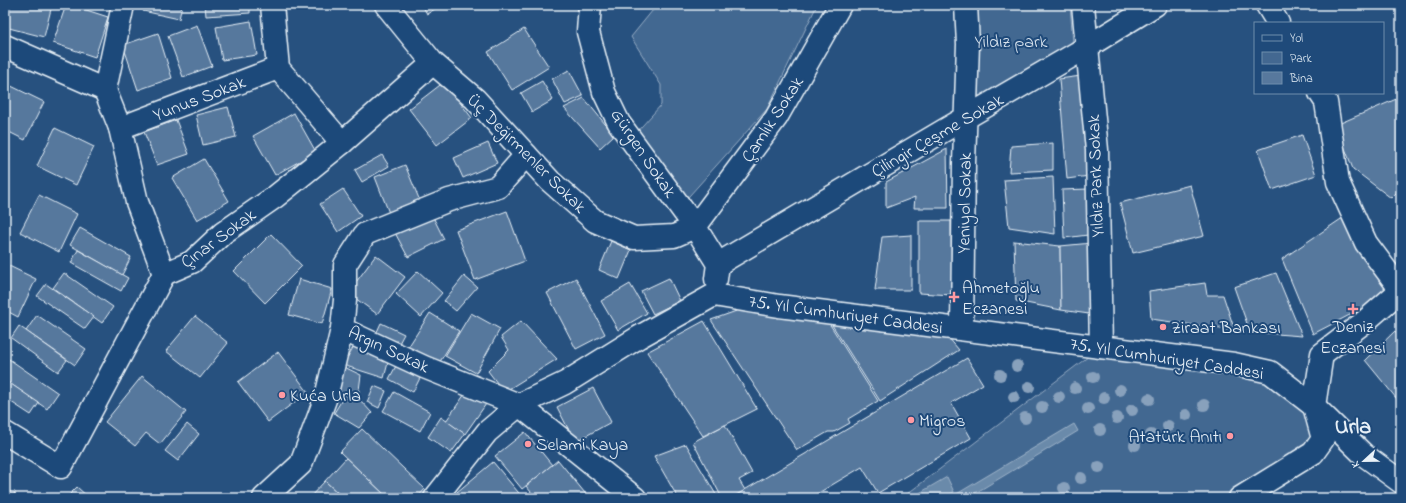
<svg xmlns="http://www.w3.org/2000/svg" width="1406" height="503" font-family="'Indie Flower',sans-serif">
<style>
.green{fill:#436891;stroke:#96acc4}
.water{fill:#6b8aaa;stroke:#9db3c9}
.building{fill:#57789d;stroke:#e8f1f8}
.lines{fill:none;stroke-linecap:round;stroke-linejoin:round}
.minor-casing{stroke:#e8f1f8;stroke-width:25}
.minor{stroke:#1f4a7a;stroke-width:22}
.tree{fill:#88a1bc}
.poi-dot{fill:#ff9aa2;stroke:#1f4a7a;stroke-width:1.5}
.labels{text-anchor:middle;stroke-width:4;stroke-linejoin:round;paint-order:stroke}
.park-label{font-size:18px;fill:#d8e3ee;stroke:#1f4a7a}
.street-label{font-size:18px;fill:#e8f1f8;stroke:#1f4a7a}
.poi-label{font-size:18px;fill:#e8f1f8;stroke:#1f4a7a;text-anchor:start}
.district-label{font-size:22px;font-weight:bold;fill:#e8f1f8;stroke:#1f4a7a}
</style>
<rect width="100%" height="100%" fill="#27517f"/>
<filter id="ink" filterUnits="userSpaceOnUse"><feTurbulence type="fractalNoise" baseFrequency=".025" numOctaves="2"/><feDisplacementMap in="SourceGraphic" scale="8" xChannelSelector="R" yChannelSelector="G"/><feConvolveMatrix kernelMatrix="1 2 1 2 8 2 1 2 1" color-interpolation-filters="sRGB"/></filter>
<g filter="url(#ink)">
<g class="green">
<path d="M 657,5 L 817,5 L 767,109 L 681,205 L 624,146 L 661,105 L 661,85 L 631,37 Z"/>
<path d="M 974,5 L 1070,5 L 1073,44 L 976,105 Z"/>
<path d="M 1101,347 L 1234,364 L 1314,406 L 1313,453 L 1221,498 L 909,498 L 907,494 Z"/>
</g>
<g class="water">
<path d="M 1074,424 L 1078,431 L 967,498 L 950,498 Z"/>
<path d="M 947,477 L 954,492 L 943,498 L 911,498 Z"/>
</g>
<g class="building">
<path d="M 7,5 L 52,5 L 44,37 L 5,27 L 5,12 Z"/>
<path d="M 66,5 L 71,5 L 108,17 L 95,57 L 53,43 Z"/>
<path d="M 144,5 L 182,5 L 179,19 L 143,11 Z"/>
<path d="M 205,5 L 250,5 L 250,13 L 206,16 Z"/>
<path d="M 422,5 L 441,5 L 427,14 Z"/>
<path d="M 251,21 L 257,55 L 222,60 L 216,27 Z"/>
<path d="M 197,25 L 212,66 L 183,77 L 168,36 Z"/>
<path d="M 524,29 L 549,67 L 512,90 L 488,52 Z"/>
<path d="M 158,33 L 172,78 L 138,90 L 123,45 Z"/>
<path d="M 569,70 L 583,96 L 565,104 L 552,79 Z"/>
<path d="M 1081,76 L 1089,176 L 1067,179 L 1059,79 Z"/>
<path d="M 542,81 L 553,100 L 532,112 L 521,93 Z"/>
<path d="M 444,82 L 472,118 L 437,145 L 409,109 Z"/>
<path d="M 5,83 L 44,102 L 25,140 L 5,130 Z"/>
<path d="M 1401,97 L 1401,188 L 1391,198 L 1353,169 L 1336,125 Z"/>
<path d="M 584,98 L 614,135 L 600,148 L 564,108 Z"/>
<path d="M 228,107 L 236,137 L 203,145 L 196,115 Z"/>
<path d="M 294,113 L 316,152 L 275,175 L 253,136 Z"/>
<path d="M 176,120 L 189,154 L 157,165 L 144,132 Z"/>
<path d="M 55,128 L 94,147 L 76,185 L 37,166 Z"/>
<path d="M 1302,135 L 1316,175 L 1272,190 L 1258,150 Z"/>
<path d="M 488,143 L 497,163 L 463,178 L 454,158 Z"/>
<path d="M 1053,143 L 1053,170 L 1009,172 L 1011,146 Z"/>
<path d="M 947,149 L 948,208 L 914,208 L 915,197 L 886,208 L 886,182 Z"/>
<path d="M 382,155 L 389,166 L 362,182 L 355,170 Z"/>
<path d="M 204,159 L 229,201 L 197,220 L 172,178 Z"/>
<path d="M 405,165 L 420,201 L 389,213 L 375,177 Z"/>
<path d="M 1053,177 L 1055,234 L 1009,227 L 1004,180 Z"/>
<path d="M 1190,185 L 1204,236 L 1133,253 L 1120,203 Z"/>
<path d="M 343,189 L 361,216 L 338,232 L 320,204 Z"/>
<path d="M 1088,189 L 1088,235 L 1064,238 L 1062,190 Z"/>
<path d="M 39,195 L 77,214 L 59,252 L 20,232 Z"/>
<path d="M 507,211 L 525,261 L 475,280 L 456,230 Z"/>
<path d="M 431,213 L 444,239 L 408,257 L 394,231 Z"/>
<path d="M 1347,215 L 1391,289 L 1365,307 L 1313,334 L 1282,259 Z"/>
<path d="M 919,221 L 951,221 L 952,295 L 919,293 Z"/>
<path d="M 80,228 L 131,257 L 122,275 L 70,245 Z"/>
<path d="M 271,234 L 302,266 L 265,303 L 234,271 Z"/>
<path d="M 911,235 L 911,290 L 875,290 L 882,237 Z"/>
<path d="M 611,241 L 631,250 L 619,279 L 599,270 Z"/>
<path d="M 1014,241 L 1060,246 L 1061,310 L 1016,301 Z"/>
<path d="M 1092,243 L 1089,314 L 1061,310 L 1060,246 Z"/>
<path d="M 78,250 L 128,278 L 121,291 L 71,263 Z"/>
<path d="M 376,255 L 405,277 L 377,314 L 348,293 Z"/>
<path d="M 5,264 L 36,279 L 18,317 L 5,310 Z"/>
<path d="M 418,271 L 442,293 L 421,317 L 396,294 Z"/>
<path d="M 64,273 L 113,307 L 102,323 L 53,288 Z"/>
<path d="M 1276,273 L 1302,336 L 1250,332 L 1234,287 Z"/>
<path d="M 464,276 L 477,287 L 456,311 L 444,301 Z"/>
<path d="M 576,278 L 605,334 L 576,349 L 547,293 Z"/>
<path d="M 669,278 L 680,301 L 653,314 L 641,291 Z"/>
<path d="M 299,279 L 332,289 L 322,324 L 289,315 Z"/>
<path d="M 1205,283 L 1207,295 L 1223,295 L 1235,331 L 1151,319 L 1149,291 Z"/>
<path d="M 46,284 L 94,317 L 85,329 L 37,296 Z"/>
<path d="M 630,284 L 647,313 L 618,330 L 601,301 Z"/>
<path d="M 742,309 L 824,315 L 878,401 L 848,419 L 850,423 L 834,432 L 828,432 L 797,450 L 711,320 Z"/>
<path d="M 430,313 L 459,331 L 436,368 L 407,349 Z"/>
<path d="M 471,313 L 500,329 L 476,373 L 445,356 Z"/>
<path d="M 37,315 L 86,349 L 75,365 L 26,331 Z"/>
<path d="M 195,316 L 228,343 L 200,378 L 166,351 Z"/>
<path d="M 827,317 L 948,337 L 959,350 L 880,401 Z"/>
<path d="M 521,321 L 557,359 L 504,392 L 488,371 L 509,350 L 501,337 Z"/>
<path d="M 704,321 L 757,409 L 703,436 L 647,352 Z"/>
<path d="M 381,323 L 404,334 L 397,347 L 375,336 Z"/>
<path d="M 19,326 L 67,360 L 58,372 L 11,338 Z"/>
<path d="M 1395,331 L 1401,338 L 1401,404 L 1365,360 Z"/>
<path d="M 355,344 L 389,359 L 384,378 L 343,365 Z"/>
<path d="M 278,352 L 308,392 L 268,422 L 238,382 Z"/>
<path d="M 967,358 L 983,384 L 951,403 L 971,438 L 878,493 L 862,467 L 810,498 L 731,498 Z"/>
<path d="M 9,359 L 58,393 L 47,409 L 5,380 L 5,365 Z"/>
<path d="M 397,364 L 421,376 L 413,392 L 389,379 Z"/>
<path d="M 340,365 L 361,375 L 358,398 L 336,395 Z"/>
<path d="M 142,376 L 186,412 L 160,444 L 146,433 L 135,446 L 105,422 Z"/>
<path d="M 5,380 L 39,403 L 31,415 L 5,398 Z"/>
<path d="M 374,386 L 386,391 L 379,408 L 367,402 Z"/>
<path d="M 593,388 L 611,422 L 575,442 L 557,407 Z"/>
<path d="M 467,391 L 486,404 L 465,434 L 446,421 Z"/>
<path d="M 394,392 L 430,412 L 420,431 L 383,411 Z"/>
<path d="M 343,398 L 360,400 L 372,413 L 359,428 L 334,413 Z"/>
<path d="M 441,417 L 465,434 L 451,453 L 428,437 Z"/>
<path d="M 187,424 L 199,434 L 178,461 L 165,451 Z"/>
<path d="M 725,425 L 752,473 L 739,480 L 745,490 L 731,498 L 722,498 L 693,442 Z"/>
<path d="M 362,429 L 425,489 L 417,498 L 388,498 L 340,452 Z"/>
<path d="M 525,432 L 552,465 L 522,489 L 495,456 Z"/>
<path d="M 686,444 L 718,498 L 678,498 L 654,456 Z"/>
<path d="M 346,458 L 388,498 L 343,498 L 325,481 Z"/>
<path d="M 558,460 L 589,498 L 536,498 L 526,486 Z"/>
<path d="M 493,462 L 523,498 L 462,498 L 457,492 Z"/>
<path d="M 325,481 L 343,498 L 309,498 Z"/>
<path d="M 77,487 L 89,498 L 66,498 Z"/>
<path d="M 5,491 L 15,492 L 14,498 L 5,498 Z"/>
</g>
<g class="lines">
<g class="minor-casing">
<g id="minor">
<path d="M 272,5 L 278,68 L 342,143"/>
<path d="M 386,5 L 433,63 L 475,99 L 550,181 L 595,221 L 634,238 L 674,236 L 695,227 L 718,264 L 716,279"/>
<path d="M 590,5 L 588,32 L 604,92 L 619,123 L 695,227 L 776,118 L 840,5"/>
<path d="M 1083,5 L 1097,150 L 1101,347"/>
<path d="M 1267,5 L 1278,23"/>
<path d="M 5,46 L 105,90"/>
<path d="M 105,90 L 120,128 L 137,202 L 164,274"/>
<path d="M 105,90 L 123,5"/>
<path d="M 1320,93 L 1326,102 L 1338,182 L 1366,243 L 1401,290"/>
<path d="M 120,128 L 278,68"/>
<path d="M 526,155 L 498,187 L 449,200 L 365,234 L 345,265 L 345,300 L 342,329 L 424,367 L 519,405 L 635,498"/>
<path d="M 718,264 L 943,131 L 1077,53 L 1155,5"/>
<path d="M 962,329 L 964,163 L 968,44 L 966,5"/>
<path d="M 5,433 L 61,467 L 164,274 L 192,262 L 223,233 L 275,197 L 342,143 L 433,63"/>
<path d="M 264,498 L 301,464 L 326,397 L 342,329"/>
<path d="M 435,498 L 487,432 L 519,405 L 565,383 L 639,337 L 714,295 L 779,306 L 1234,364 L 1270,372 L 1314,406 L 1364,455 L 1401,482"/>
<path d="M 1240,498 L 1313,453 L 1323,439 L 1314,406 L 1322,354 L 1363,323 L 1401,290"/>
</g>
</g>
<use href="#minor" class="minor"/>
</g>
<g class="tree">
<circle cx="1017" cy="366" r="6"/>
<circle cx="1000" cy="375" r="6"/>
<circle cx="1093" cy="377" r="6"/>
<circle cx="1029" cy="387" r="6"/>
<circle cx="1075" cy="388" r="6"/>
<circle cx="1120" cy="390" r="6"/>
<circle cx="1014" cy="397" r="6"/>
<circle cx="1059" cy="397" r="6"/>
<circle cx="1104" cy="398" r="6"/>
<circle cx="1149" cy="399" r="6"/>
<circle cx="1204" cy="405" r="6"/>
<circle cx="1042" cy="407" r="6"/>
<circle cx="1088" cy="409" r="6"/>
<circle cx="1132" cy="410" r="6"/>
<circle cx="1186" cy="415" r="6"/>
<circle cx="1025" cy="418" r="6"/>
<circle cx="1117" cy="418" r="6"/>
<circle cx="1168" cy="426" r="6"/>
<circle cx="1100" cy="430" r="6"/>
<circle cx="1151" cy="435" r="6"/>
<circle cx="1135" cy="445" r="6"/>
<circle cx="1099" cy="467" r="6"/>
<circle cx="1081" cy="478" r="6"/>
<circle cx="1064" cy="488" r="6"/>
</g>
</g>
<g class="poi-dot">
<path d="M952 291h4v4h4v4h-4v4h-4v-4h-4v-4h4z"/>
<path d="M1351 303h4v4h4v4h-4v4h-4v-4h-4v-4h4z"/>
<circle cx="1163" cy="327" r="4"/>
<circle cx="282" cy="395" r="4"/>
<circle cx="911" cy="420" r="4"/>
<circle cx="1230" cy="436" r="4"/>
<circle cx="528" cy="444" r="4"/>
</g>
<g class="labels">
<g class="park-label">
<text x="1011" y="47">Yildız park</text>
</g>
<g class="street-label">
<text transform="translate(199 98) rotate(-21)" y="6">Yunus Sokak</text>
<text transform="translate(772 119) rotate(-57)" y="6">Çamlık Sokak</text>
<text transform="translate(937 135) rotate(-30)" y="6">Çilingir Çeşme Sokak</text>
<text transform="translate(527 153) rotate(45)" y="6">Üç Değirmenler Sokak</text>
<text transform="translate(644 153) rotate(56)" y="6">Gürgen Sokak</text>
<text transform="translate(1095 176) rotate(-92)" y="6">Yıldız Park Sokak</text>
<text transform="translate(964 203) rotate(-89)" y="6">Yeniyol Sokak</text>
<text transform="translate(218 238) rotate(-36)" y="6">Çınar Sokak</text>
<text transform="translate(846 314) rotate(8)" y="6">75. Yıl Cumhuriyet Caddesi</text>
<text transform="translate(389 349) rotate(25)" y="6">Argın Sokak</text>
<text transform="translate(1167 358) rotate(9)" y="6">75. Yıl Cumhuriyet Caddesi</text>
</g>
<g class="poi-label">
<text x="962" y="293">Ahmetoğlu<tspan x="962" dy="21">Eczanesi</tspan></text>
<text x="1353" y="332" text-anchor="middle">Deniz<tspan x="1353" dy="21">Eczanesi</tspan></text>
<text x="1171" y="333">Ziraat Bankası</text>
<text x="290" y="401">Kuća Urla</text>
<text x="919" y="426">Migros</text>
<text x="1222" y="442" text-anchor="end">Atatürk Anıtı</text>
<text x="536" y="450">Selami Kaya</text>
</g>
<g class="district-label">
<text x="1353" y="433">Urla</text>
</g>
</g>
<rect width="1406" height="503" fill="none" stroke="#1f4a7a" stroke-width="20"/>
<rect x="10" y="10" width="1386" height="483" fill="none" stroke="#e8f1f8" stroke-width="1.5" filter="url(#ink)"/>
<rect x="1254" y="22" width="130" height="72" fill="#1f4a7a" stroke="#6f8dac"/>
<rect x="1262" y="35" width="20" height="6" fill="#1f4a7a" stroke="#6f8dac"/>
<text x="1290" y="42" font-size="12" fill="#e8f1f8">Yol</text>
<rect x="1262" y="52" width="20" height="12" fill="#436891" stroke="#6f8dac"/>
<text x="1290" y="62" font-size="12" fill="#e8f1f8">Park</text>
<rect x="1262" y="72" width="20" height="12" fill="#57789d" stroke="#6f8dac"/>
<text x="1290" y="82" font-size="12" fill="#e8f1f8">Bina</text>
<g transform="translate(1364 461) rotate(248)" stroke="#1f4a7a" stroke-width="3" paint-order="stroke">
<path d="M0-3L7 15L0 10L-7 15Z" fill="#e8f1f8"/>
<text y="-6" font-size="11" font-weight="bold" text-anchor="middle" fill="#e8f1f8">K</text>
</g>
</svg>
